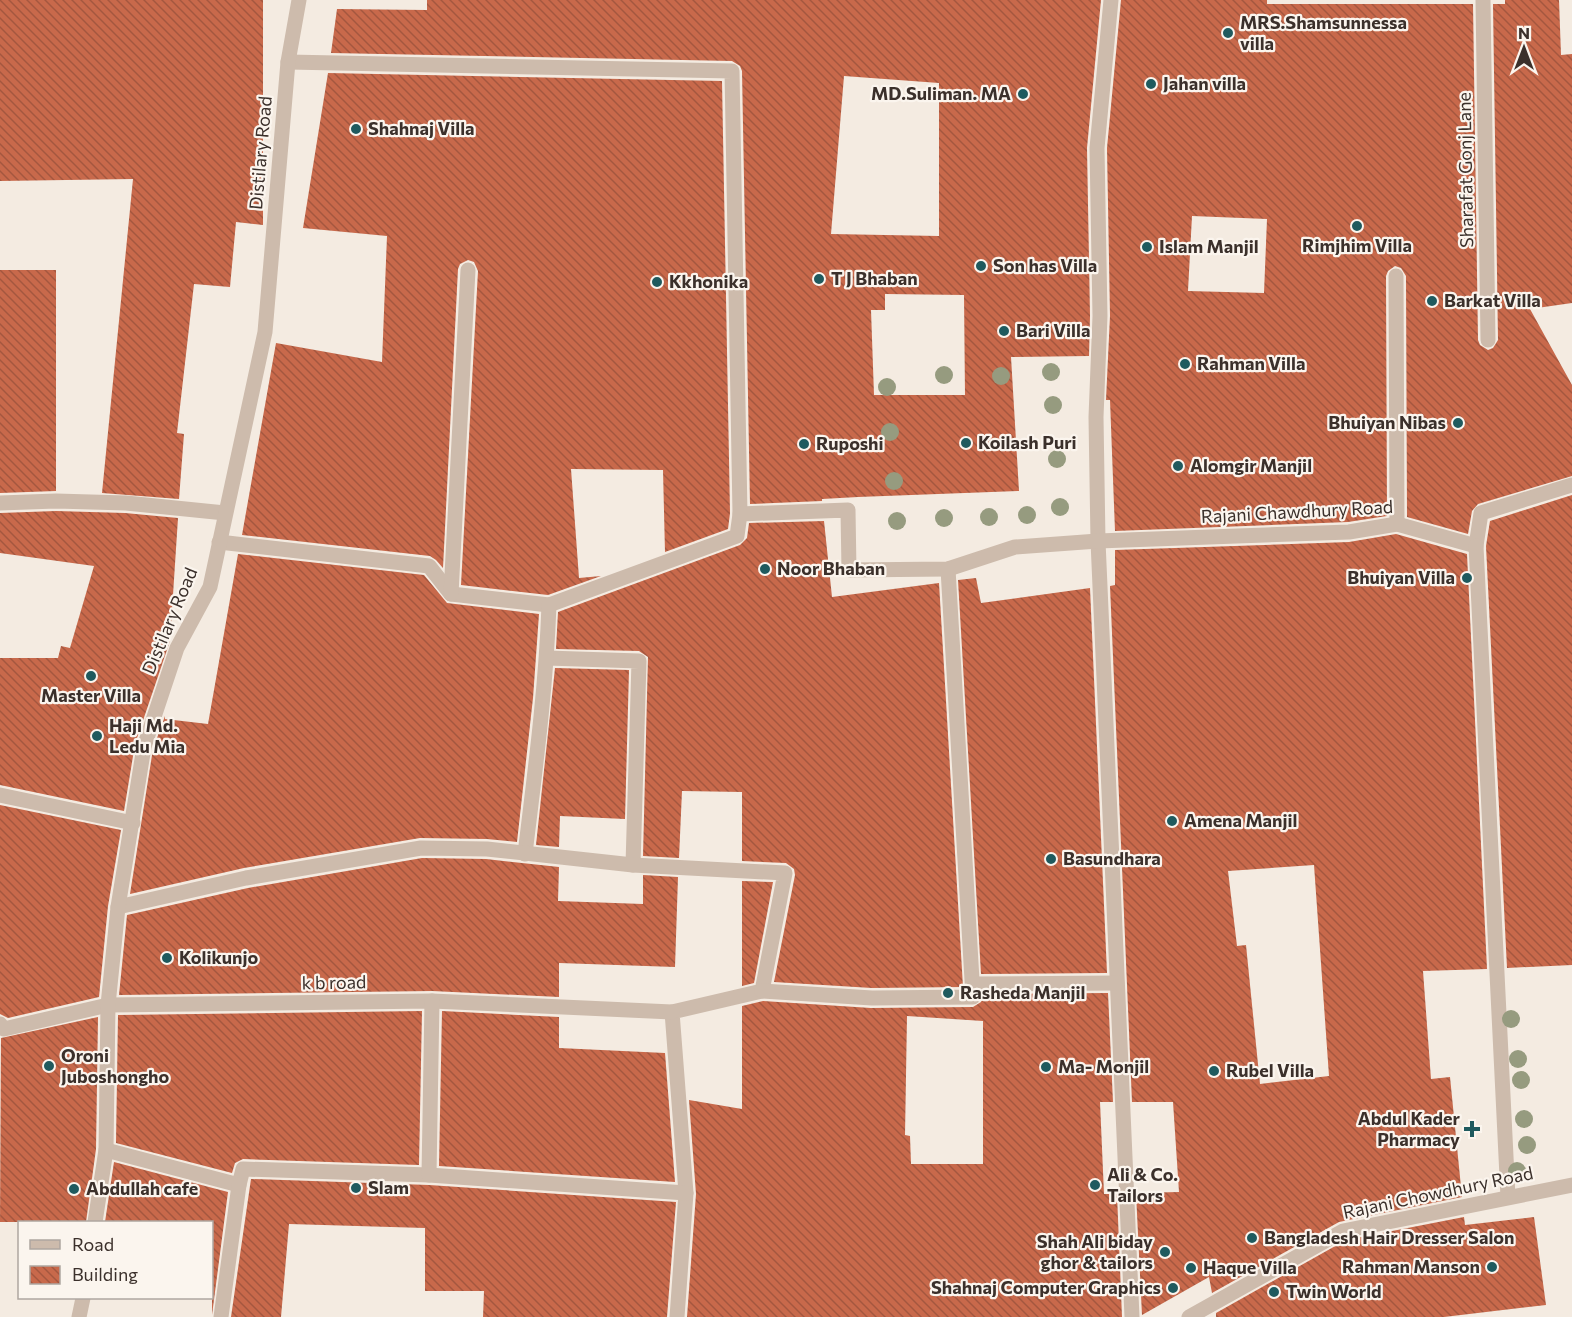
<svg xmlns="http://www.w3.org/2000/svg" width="1572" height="1317" font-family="Commissioner,sans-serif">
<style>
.building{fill:url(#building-back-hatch);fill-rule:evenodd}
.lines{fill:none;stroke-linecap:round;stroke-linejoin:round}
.minor{stroke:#cdbbac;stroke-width:15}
.tree{fill:#969b7f}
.poi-dot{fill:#1f5a5e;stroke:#fbf5ee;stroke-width:2}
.labels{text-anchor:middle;stroke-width:4.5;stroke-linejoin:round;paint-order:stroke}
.poi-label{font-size:18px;font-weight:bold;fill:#3b302b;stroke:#fbf5ee;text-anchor:start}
.street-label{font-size:18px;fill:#3b302b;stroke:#fbf5ee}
</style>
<defs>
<pattern id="building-back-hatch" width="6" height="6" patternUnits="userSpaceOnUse" patternTransform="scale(1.5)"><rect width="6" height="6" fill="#c8694b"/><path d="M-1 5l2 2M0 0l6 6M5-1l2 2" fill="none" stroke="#a4573f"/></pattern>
</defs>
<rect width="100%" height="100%" fill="#f4ebe1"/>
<g class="building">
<path d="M 0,0 L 263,0 L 263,225 L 236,222 L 230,287 L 194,284 L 177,433 L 184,434 L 179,499 L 102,493 L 133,179 L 0,181 Z"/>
<path d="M 427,0 L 1101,0 L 1087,148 L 1090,316 L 1089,356 L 1011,357 L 1019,491 L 858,497 L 822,499 L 822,501 L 750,504 L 742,71 L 740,66 L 732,61 L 331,53 L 337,9 L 427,10 ZM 844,76 L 939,83 L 939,236 L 831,234 ZM 885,294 L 964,295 L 965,395 L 874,395 L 871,310 L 885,310 Z"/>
<path d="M 1121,0 L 1267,0 L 1267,4 L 1473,4 L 1478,340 L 1480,345 L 1488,350 L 1493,348 L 1498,340 L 1493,4 L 1505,4 L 1505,0 L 1559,0 L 1561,55 L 1572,54 L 1572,303 L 1530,309 L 1572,385 L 1572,476 L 1478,504 L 1472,511 L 1468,534 L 1407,517 L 1406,276 L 1401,268 L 1395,266 L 1388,271 L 1386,276 L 1387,516 L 1348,522 L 1115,531 L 1110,400 L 1106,400 L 1110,316 L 1107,148 ZM 1192,216 L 1267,219 L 1264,293 L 1188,291 Z"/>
<path d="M 328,73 L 722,81 L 730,513 L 728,529 L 665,552 L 663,470 L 571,469 L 579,578 L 601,576 L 548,595 L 461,585 L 478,271 L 474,262 L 468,260 L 460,264 L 458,269 L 443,568 L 436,560 L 430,556 L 242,535 L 276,343 L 382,362 L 387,236 L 303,228 Z"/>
<path d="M 0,270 L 56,270 L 56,491 L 0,493 Z"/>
<path d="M 1572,495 L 1572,965 L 1507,968 L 1486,546 L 1490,521 Z"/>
<path d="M 56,511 L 125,513 L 178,518 L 170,641 L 135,744 L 124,811 L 0,785 L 0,658 L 58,658 L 61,646 L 70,648 L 94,566 L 0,553 L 0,513 Z"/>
<path d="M 824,521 L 832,597 L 939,583 L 963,987 L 872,988 L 774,982 L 795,875 L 794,869 L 786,863 L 742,861 L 742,792 L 682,791 L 679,858 L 643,856 L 648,657 L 639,651 L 556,649 L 558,612 L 740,545 L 747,538 L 749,523 Z"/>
<path d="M 1396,534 L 1467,554 L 1487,969 L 1423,971 L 1431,1079 L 1450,1077 L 1462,1197 L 1339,1222 L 1212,1293 L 1209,1277 L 1142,1315 L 1136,1193 L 1179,1192 L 1173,1102 L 1132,1102 L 1110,586 L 1115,585 L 1115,550 L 1349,542 ZM 1314,865 L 1329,1076 L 1260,1084 L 1246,945 L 1237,946 L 1228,871 Z"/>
<path d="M 238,554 L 424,575 L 447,603 L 539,614 L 533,698 L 517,842 L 487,839 L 420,838 L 244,868 L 130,894 L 153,749 L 165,716 L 165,719 L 208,724 Z"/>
<path d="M 976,578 L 981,603 L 1090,588 L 1107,973 L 981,974 L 958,580 Z"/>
<path d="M 555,668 L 629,670 L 625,819 L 560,816 L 559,847 L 536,845 Z"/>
<path d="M 0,805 L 121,830 L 108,906 L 99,997 L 8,1018 L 0,1014 Z"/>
<path d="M 422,858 L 486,859 L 559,867 L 558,901 L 643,904 L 643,875 L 678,877 L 675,967 L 559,963 L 559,997 L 432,991 L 119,995 L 127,915 L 248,888 Z"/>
<path d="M 742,881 L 773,882 L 754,983 L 742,986 Z"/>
<path d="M 1108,993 L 1113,1102 L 1100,1102 L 1104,1194 L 1117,1194 L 1122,1317 L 687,1317 L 696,1194 L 689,1100 L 742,1109 L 742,1006 L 763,1001 L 871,1008 L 973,1007 L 981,1002 L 983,994 ZM 907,1016 L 983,1021 L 983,1164 L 911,1164 L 910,1136 L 905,1135 Z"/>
<path d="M 422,1011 L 419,1165 L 243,1159 L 235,1163 L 232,1173 L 116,1143 L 118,1015 Z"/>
<path d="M 442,1011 L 559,1017 L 559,1048 L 665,1053 L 675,1182 L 439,1166 Z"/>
<path d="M 98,1017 L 96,1149 L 86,1222 L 0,1222 L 1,1038 Z"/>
<path d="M 114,1162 L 228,1192 L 212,1315 L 212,1222 L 105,1222 Z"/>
<path d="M 251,1179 L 429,1185 L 676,1202 L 667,1317 L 483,1317 L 484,1291 L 425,1291 L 425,1228 L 289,1224 L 281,1317 L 231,1317 Z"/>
<path d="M 1464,1217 L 1465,1225 L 1534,1217 L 1546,1305 L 1444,1317 L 1216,1317 L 1216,1313 L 1346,1240 Z"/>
</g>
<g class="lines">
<g class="minor">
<path d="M 1111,0 L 1097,148 L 1100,316 L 1096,417 L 1098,541 L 1132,1317"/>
<path d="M 1483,0 L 1488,340"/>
<path d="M 288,62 L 732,71 L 740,514"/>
<path d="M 1396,276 L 1397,524"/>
<path d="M 0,503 L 56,501 L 126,503 L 225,513"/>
<path d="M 219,542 L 429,566 L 451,594 L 549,605 L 737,536 L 740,514 L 848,510 L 849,570 L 948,569 L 1015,547 L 1098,541 L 1349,532 L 1397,524 L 1476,546 L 1481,513 L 1572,485"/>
<path d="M 1476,546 L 1508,1197"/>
<path d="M 451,594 L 468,270"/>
<path d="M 547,658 L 639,661 L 633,865"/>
<path d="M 0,795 L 133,823"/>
<path d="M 525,854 C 535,771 546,689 549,605"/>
<path d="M 118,907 L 246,878 L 421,848 L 487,849 L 633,865 L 785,873 L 762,991 L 672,1012 L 686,1193 L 677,1317"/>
<path d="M 974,984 L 1117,983"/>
<path d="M 762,991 L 872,998 L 973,997 L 948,569"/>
<path d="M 0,1024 L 4,1029 L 108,1005 L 432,1001 L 672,1012"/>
<path d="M 106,1150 L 239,1185 L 243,1169 L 429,1175 L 686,1193"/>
<path d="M 429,1175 L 432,1001"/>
<path d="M 95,1222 L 106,1150 L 108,1005 L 118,907 L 144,747 L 177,648 L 210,587 L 265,332 L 288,62 L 299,0"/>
<path d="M 79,1317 L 83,1298"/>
<path d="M 221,1317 L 239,1185"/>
<path d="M 1189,1317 L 1343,1231 L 1572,1185"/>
</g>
</g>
<g class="tree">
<circle cx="1051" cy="372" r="9"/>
<circle cx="944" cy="375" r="9"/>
<circle cx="1001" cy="376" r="9"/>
<circle cx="887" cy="387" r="9"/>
<circle cx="1053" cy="405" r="9"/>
<circle cx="890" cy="432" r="9"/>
<circle cx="1057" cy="459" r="9"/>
<circle cx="894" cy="481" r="9"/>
<circle cx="1060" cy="507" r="9"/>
<circle cx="1027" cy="515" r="9"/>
<circle cx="989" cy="517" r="9"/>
<circle cx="944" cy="518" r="9"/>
<circle cx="897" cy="521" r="9"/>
<circle cx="1511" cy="1019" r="9"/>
<circle cx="1518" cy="1059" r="9"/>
<circle cx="1521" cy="1080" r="9"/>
<circle cx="1524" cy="1119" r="9"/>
<circle cx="1527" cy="1145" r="9"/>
<circle cx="1517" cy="1171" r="9"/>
</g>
<g class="poi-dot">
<circle cx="1228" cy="33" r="6"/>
<circle cx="1151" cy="84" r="6"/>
<circle cx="1023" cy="94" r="6"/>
<circle cx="356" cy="129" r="6"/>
<circle cx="1357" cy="226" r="6"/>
<circle cx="1147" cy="247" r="6"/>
<circle cx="981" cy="266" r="6"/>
<circle cx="819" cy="279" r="6"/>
<circle cx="657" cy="282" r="6"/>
<circle cx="1432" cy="301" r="6"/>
<circle cx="1004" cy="331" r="6"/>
<circle cx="1185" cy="364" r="6"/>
<circle cx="1458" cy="423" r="6"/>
<circle cx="966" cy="443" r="6"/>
<circle cx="804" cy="444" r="6"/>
<circle cx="1178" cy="466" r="6"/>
<circle cx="765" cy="569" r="6"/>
<circle cx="1467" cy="578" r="6"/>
<circle cx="91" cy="676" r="6"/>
<circle cx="97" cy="736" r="6"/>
<circle cx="1172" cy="821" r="6"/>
<circle cx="1051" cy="859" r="6"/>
<circle cx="167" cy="958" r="6"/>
<circle cx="948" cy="993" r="6"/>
<circle cx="49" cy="1066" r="6"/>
<circle cx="1046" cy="1067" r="6"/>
<circle cx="1214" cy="1071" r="6"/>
<path d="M1469 1120h6v6h6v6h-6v6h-6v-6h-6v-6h6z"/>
<circle cx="1095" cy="1185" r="6"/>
<circle cx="356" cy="1188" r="6"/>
<circle cx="74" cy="1189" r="6"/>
<circle cx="1252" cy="1238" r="6"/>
<circle cx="1165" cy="1252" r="6"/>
<circle cx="1492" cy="1267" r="6"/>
<circle cx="1191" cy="1268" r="6"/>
<circle cx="1173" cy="1288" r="6"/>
<circle cx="1274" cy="1292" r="6"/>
</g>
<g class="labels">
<g class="poi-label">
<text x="1240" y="29">MRS.Shamsunnessa<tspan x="1240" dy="21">villa</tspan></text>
<text x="1163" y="90">Jahan villa</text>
<text x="1011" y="100" text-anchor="end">MD.Suliman. MA</text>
<text x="368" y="135">Shahnaj Villa</text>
<text x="1357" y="252" text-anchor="middle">Rimjhim Villa</text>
<text x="1159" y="253">Islam Manjil</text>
<text x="993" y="272">Son has Villa</text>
<text x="831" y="285">T J Bhaban</text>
<text x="669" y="288">Kkhonika</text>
<text x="1444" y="307">Barkat Villa</text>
<text x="1016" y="337">Bari Villa</text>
<text x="1197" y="370">Rahman Villa</text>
<text x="1446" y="429" text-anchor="end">Bhuiyan Nibas</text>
<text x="978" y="449">Koilash Puri</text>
<text x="816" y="450">Ruposhi</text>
<text x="1190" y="472">Alomgir Manjil</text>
<text x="777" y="575">Noor Bhaban</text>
<text x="1455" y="584" text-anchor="end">Bhuiyan Villa</text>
<text x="91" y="702" text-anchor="middle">Master Villa</text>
<text x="109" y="732">Haji Md.<tspan x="109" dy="21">Ledu Mia</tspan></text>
<text x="1184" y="827">Amena Manjil</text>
<text x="1063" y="865">Basundhara</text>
<text x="179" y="964">Kolikunjo</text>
<text x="960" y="999">Rasheda Manjil</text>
<text x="61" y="1062">Oroni<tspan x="61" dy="21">Juboshongho</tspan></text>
<text x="1058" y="1073">Ma- Monjil</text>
<text x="1226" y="1077">Rubel Villa</text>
<text x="1460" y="1125" text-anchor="end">Abdul Kader<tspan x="1460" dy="21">Pharmacy</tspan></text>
<text x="1107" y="1181">Ali &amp; Co.<tspan x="1107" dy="21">Tailors</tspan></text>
<text x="368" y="1194">Slam</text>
<text x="86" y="1195">Abdullah cafe</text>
<text x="1264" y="1244">Bangladesh Hair Dresser Salon</text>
<text x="1153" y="1248" text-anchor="end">Shah Ali biday<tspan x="1153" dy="21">ghor &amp; tailors</tspan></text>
<text x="1480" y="1273" text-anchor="end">Rahman Manson</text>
<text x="1203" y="1274">Haque Villa</text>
<text x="1161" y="1294" text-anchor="end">Shahnaj Computer Graphics</text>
<text x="1286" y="1298">Twin World</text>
</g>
<g class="street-label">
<text transform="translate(261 153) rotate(-85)" y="6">Distilary Road</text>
<text transform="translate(1466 170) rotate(-91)" y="6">Sharafat Gonj Lane</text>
<text transform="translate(1297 512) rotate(-3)" y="6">Rajani Chawdhury Road</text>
<text transform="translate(170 621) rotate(-67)" y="6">Distilary Road</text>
<text transform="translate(334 983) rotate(-1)" y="6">k b road</text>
<text transform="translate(1438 1193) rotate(-12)" y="6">Rajani Chowdhury Road</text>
</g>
</g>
<rect x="18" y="1221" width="195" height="78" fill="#fbf5ee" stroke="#aea6a0" stroke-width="1.5"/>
<rect x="30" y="1240" width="30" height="9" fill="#cdbbac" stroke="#aea6a0" stroke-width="1.5"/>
<text x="72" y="1251" font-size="18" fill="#3b302b">Road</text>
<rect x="30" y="1266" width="30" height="18" fill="url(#building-back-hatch)" stroke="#aea6a0" stroke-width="1.5"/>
<text x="72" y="1281" font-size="18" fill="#3b302b">Building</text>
<g transform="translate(1524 48)" stroke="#fbf5ee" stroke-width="4.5" paint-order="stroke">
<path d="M0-4.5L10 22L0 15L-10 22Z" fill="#3b302b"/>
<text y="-9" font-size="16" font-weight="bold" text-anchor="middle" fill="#3b302b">N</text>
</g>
</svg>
